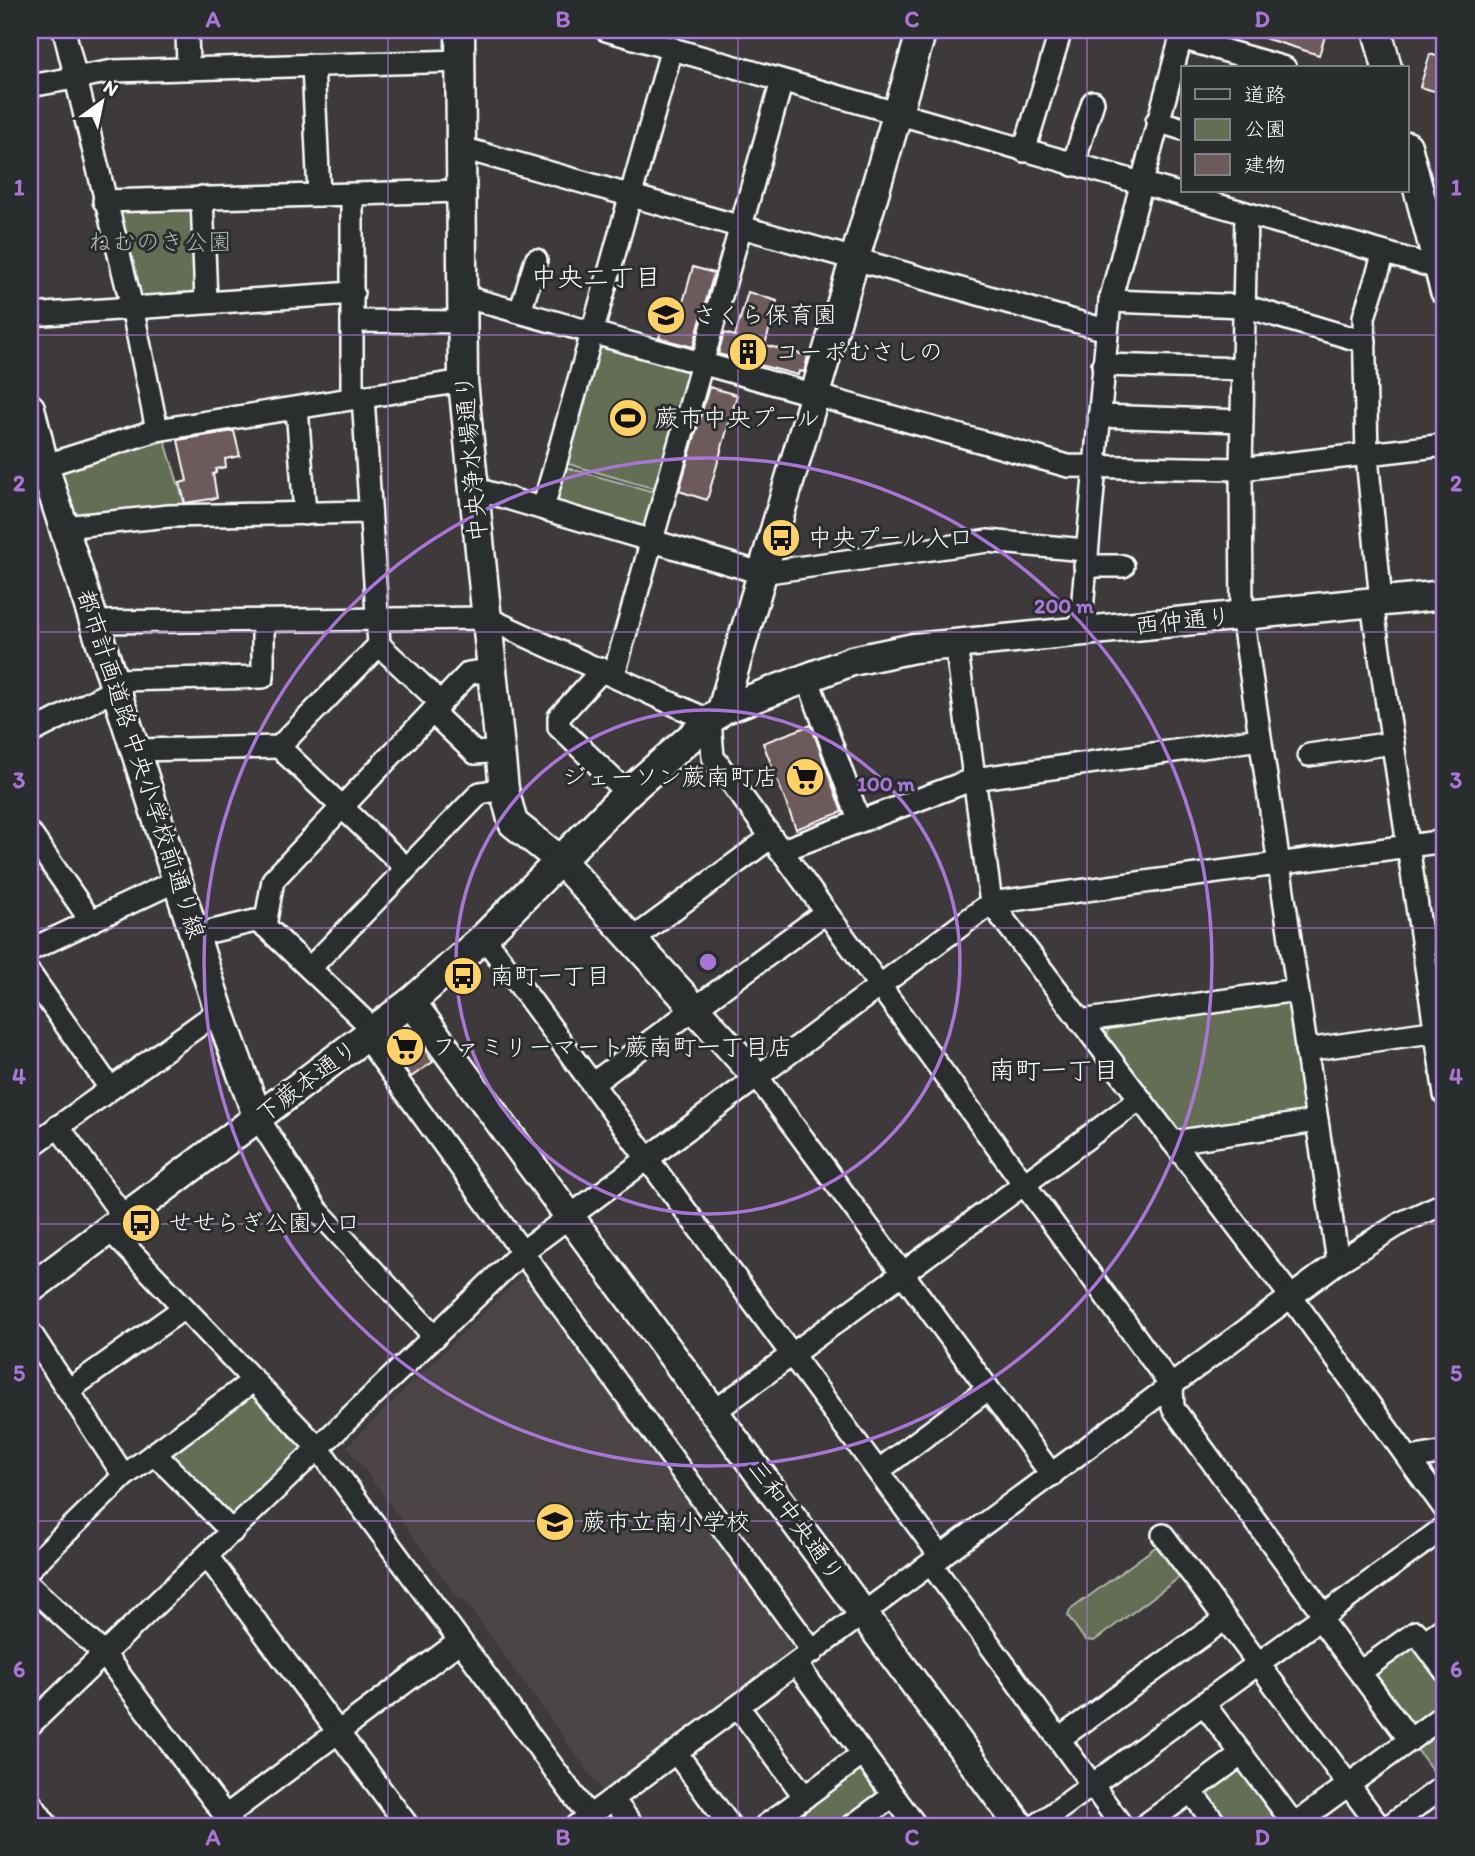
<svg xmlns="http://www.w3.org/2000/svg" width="1475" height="1856" font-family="Itim,'Klee One',sans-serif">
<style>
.built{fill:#4c4444}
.green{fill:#636e55;stroke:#b1b6aa;stroke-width:2}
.building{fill:#6d5a5a;stroke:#fff;stroke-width:2}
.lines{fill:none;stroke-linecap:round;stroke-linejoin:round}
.street-casing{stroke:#fff;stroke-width:26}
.secondary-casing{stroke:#fff;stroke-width:33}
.street{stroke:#2a2d2e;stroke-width:21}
.secondary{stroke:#2a2d2e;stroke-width:28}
.grid{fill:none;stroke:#a976d5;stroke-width:2;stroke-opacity:0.55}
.ring{fill:none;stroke:#a976d5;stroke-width:3.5}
.labels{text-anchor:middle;stroke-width:6;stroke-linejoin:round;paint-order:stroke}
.park-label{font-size:24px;fill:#b1b6aa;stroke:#2a2d2e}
.poi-label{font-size:24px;fill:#fff;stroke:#2a2d2e;text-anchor:start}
.street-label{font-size:24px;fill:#fff;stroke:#2a2d2e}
.neighbourhood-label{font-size:26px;fill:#fff;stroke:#2a2d2e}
.centre{fill:#a976d5;stroke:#2a2d2e;stroke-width:3.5}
.ring-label{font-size:21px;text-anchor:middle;font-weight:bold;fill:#a976d5;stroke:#2a2d2e;stroke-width:6;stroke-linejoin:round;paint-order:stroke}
.neatline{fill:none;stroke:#a976d5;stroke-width:2.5}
.grid-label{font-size:23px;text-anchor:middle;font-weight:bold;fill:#a976d5}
</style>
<rect width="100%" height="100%" fill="#3e3a3b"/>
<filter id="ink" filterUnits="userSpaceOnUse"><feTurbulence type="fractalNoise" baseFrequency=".0143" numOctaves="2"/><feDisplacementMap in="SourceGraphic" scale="14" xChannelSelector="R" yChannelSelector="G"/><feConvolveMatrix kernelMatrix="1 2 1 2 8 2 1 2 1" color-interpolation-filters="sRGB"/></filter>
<g filter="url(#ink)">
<path class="built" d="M 521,1276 L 529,1279 L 795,1641 L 795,1649 L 602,1791 L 464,1600 L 458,1598 L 347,1446 Z"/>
<g class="green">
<path d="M 196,204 L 198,294 L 137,298 L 115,207 Z"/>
<path d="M 605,342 L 690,366 L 692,372 L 659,490 L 565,463 L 597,347 Z"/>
<path d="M 164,438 L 186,509 L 77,521 L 59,469 Z"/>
<path d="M 564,467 L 658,493 L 650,524 L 643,528 L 560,504 L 556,493 Z"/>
<path d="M 1281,1001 L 1288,1005 L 1305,1116 L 1177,1134 L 1105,1040 L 1110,1025 Z"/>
<path d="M 253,1392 L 305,1442 L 300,1452 L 233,1520 L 169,1454 Z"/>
<path d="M 1157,1546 L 1163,1546 L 1183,1571 L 1180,1577 L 1094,1641 L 1085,1640 L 1068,1616 L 1070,1610 Z"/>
<path d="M 1416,1632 L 1445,1672 L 1444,1786 L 1360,1672 Z"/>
<path d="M 1239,1762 L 1286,1826 L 1230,1826 L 1205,1794 Z"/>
<path d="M 861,1766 L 882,1795 L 844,1826 L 773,1826 Z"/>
</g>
<g class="building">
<path d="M 1248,30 L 1327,30 L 1319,55 L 1248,33 Z"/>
<path d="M 1430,54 L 1445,59 L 1445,94 L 1420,87 Z"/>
<path d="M 693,267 L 714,273 L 693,347 L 659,338 L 668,302 L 682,306 Z"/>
<path d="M 748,292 L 777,301 L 765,345 L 808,356 L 804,372 L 799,371 L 798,375 L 718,354 L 724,333 L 735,336 Z"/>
<path d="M 709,387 L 737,395 L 707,500 L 679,491 Z"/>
<path d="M 234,431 L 240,456 L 225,459 L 226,467 L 216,469 L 216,473 L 213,474 L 217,498 L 185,503 L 180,483 L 187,481 L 178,440 Z"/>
<path d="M 811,725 L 842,812 L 796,829 L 763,743 Z"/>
<path d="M 411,1030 L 433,1062 L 411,1077 L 388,1046 Z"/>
</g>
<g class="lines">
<g class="street-casing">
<g id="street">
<path d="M 64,30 L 132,307 L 157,430"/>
<path d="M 187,30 L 188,68"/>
<path d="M 606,30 L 1445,270"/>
<path d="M 1181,38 L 1285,68"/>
<path d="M 313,65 L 319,195"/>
<path d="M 30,86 L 113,71 L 462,61"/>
<path d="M 1157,121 L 1183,129"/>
<path d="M 462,148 L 1106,330"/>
<path d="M 1024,151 L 1061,30"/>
<path d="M 1073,165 L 1093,102"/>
<path d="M 352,195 L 352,398"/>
<path d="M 202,197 L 206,301"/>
<path d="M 104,201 L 462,191"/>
<path d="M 1246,214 L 1241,469 L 1242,615 L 1338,1262"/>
<path d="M 462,296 L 1068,466 L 1241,469 L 1445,445"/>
<path d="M 1110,301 L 1244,306 L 1365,342"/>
<path d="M 520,312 L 536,260"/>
<path d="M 30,315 L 353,293"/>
<path d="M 352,321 L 462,322"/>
<path d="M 1103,365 L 1243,369"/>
<path d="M 297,408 L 305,514"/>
<path d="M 1099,416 L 1242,421"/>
<path d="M 30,480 L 56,462 L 157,430 L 463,381"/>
<path d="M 473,488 L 761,573 L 988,541 L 1085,550"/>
<path d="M 543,508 L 672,48"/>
<path d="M 64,527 L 169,516 L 370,512"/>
<path d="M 1085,566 L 1123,566"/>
<path d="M 1381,601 L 1367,457 L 1364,317 L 1384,253"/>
<path d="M 1372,603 L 1445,1095"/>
<path d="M 95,622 L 487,618 L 710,721 L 713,757 L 1172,1387 L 1173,1408 L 1324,1615 L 1326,1627 L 1410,1740 L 1292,1826"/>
<path d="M 1080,632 L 1110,301 L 1183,30"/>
<path d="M 956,644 L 991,903 L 1292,1298 L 1445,1509"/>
<path d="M 379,645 L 440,702"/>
<path d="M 603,669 L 559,717 L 559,727 L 627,793"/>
<path d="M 614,674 L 782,81"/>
<path d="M 807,677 L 859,820"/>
<path d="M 113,680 L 263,677 L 263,621"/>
<path d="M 432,712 L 475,753 L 501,751"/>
<path d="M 30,733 L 116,689"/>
<path d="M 279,747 L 406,868"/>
<path d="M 136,750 L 279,747 L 379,645 L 363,396"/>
<path d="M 1309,755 L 1393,743"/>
<path d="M 30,833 L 91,921"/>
<path d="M 780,851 L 974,779 L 1260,739"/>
<path d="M 265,926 L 273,880 L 469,673 L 493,670"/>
<path d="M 196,935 L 255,921 L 265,926 L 374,1030"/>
<path d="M 484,937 L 941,1557"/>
<path d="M 633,939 L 770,838"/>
<path d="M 30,950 L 178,880"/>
<path d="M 310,968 L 480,793 L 504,789"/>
<path d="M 30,974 L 110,1088"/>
<path d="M 1080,1021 L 1297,990"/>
<path d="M 365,1036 L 813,1652"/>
<path d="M 1306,1050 L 1445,1030"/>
<path d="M 758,1078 L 1052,1475"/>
<path d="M 592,1084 L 826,912"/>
<path d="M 258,1118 L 316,1209 L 435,1337"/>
<path d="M 58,1126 L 125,1219"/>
<path d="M 1173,1142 L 1317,1121"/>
<path d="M 30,1147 L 219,1011"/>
<path d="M 110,1230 L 319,1449 L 596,1826"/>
<path d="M 30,1332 L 124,1476"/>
<path d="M 70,1389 L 184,1308"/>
<path d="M 715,1411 L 1140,1099"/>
<path d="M 156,1455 L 232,1532"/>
<path d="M 1410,1458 L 1445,1452"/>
<path d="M 878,1471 L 988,1389"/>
<path d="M 1163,1535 L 1379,1826"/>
<path d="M 207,1556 L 408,1826"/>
<path d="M 931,1564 L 1122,1826"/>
<path d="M 30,1568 L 124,1476 L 254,1380"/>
<path d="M 30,1586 L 104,1654 L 233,1826"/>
<path d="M 1424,1642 L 1445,1627"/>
<path d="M 797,1665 L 916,1826"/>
<path d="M 1360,1672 L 1416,1632 L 1445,1671"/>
<path d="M 1204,1704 L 1294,1824"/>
<path d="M 739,1708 L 805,1797"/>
<path d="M 30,1725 L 522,1252 L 991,903 L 1445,841"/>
<path d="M 1059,1739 L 1225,1619"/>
<path d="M 1410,1740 L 1445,1714"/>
<path d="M 677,1754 L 730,1826"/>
<path d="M 1191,1792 L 1217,1826"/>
<path d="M 614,1801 L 633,1826"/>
<path d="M 226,1816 L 460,1641"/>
<path d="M 576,1826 L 1338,1262 L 1403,1222 L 1445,1203"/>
<path d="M 765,1826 L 863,1754"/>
<path d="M 852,1826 L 893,1796"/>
<path d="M 1036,1826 L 1445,1527"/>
<path d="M 1144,1826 L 1242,1754"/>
<path d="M 1389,1826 L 1445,1785"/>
</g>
</g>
<g class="secondary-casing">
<g id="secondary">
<path d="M 460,30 L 463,381 L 504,789 L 513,823 L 561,861 L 758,1078"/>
<path d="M 1377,30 L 1387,68"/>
<path d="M 1407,146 L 1445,291"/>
<path d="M 30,408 L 45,469 L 219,1011 L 258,1118"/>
<path d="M 722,710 L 922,30"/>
<path d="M 411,1002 L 1020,1826"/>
<path d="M 30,1289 L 411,1002 L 484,937 L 627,793 L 722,710 L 852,661 L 914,648 L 1445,595"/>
<path d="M 30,1808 L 43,1826"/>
</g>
</g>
<use href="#street" class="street"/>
<use href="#secondary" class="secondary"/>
</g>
</g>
<path class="grid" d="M 388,30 L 388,1826M 738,30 L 738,1826M 1087,30 L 1087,1826M 30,335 L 1445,335M 30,632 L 1445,632M 30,928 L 1445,928M 30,1224 L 1445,1224M 30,1521 L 1445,1521"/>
<g class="ring">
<circle cx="708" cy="962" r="252"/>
<circle cx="708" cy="962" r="504"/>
</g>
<defs>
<g id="school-disc" transform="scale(2.0125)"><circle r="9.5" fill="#ffd166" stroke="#2a2d2e"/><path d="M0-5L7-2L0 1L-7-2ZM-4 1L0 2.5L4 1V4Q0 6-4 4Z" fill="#111"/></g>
<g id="building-disc" transform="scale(2.0125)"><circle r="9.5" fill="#ffd166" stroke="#2a2d2e"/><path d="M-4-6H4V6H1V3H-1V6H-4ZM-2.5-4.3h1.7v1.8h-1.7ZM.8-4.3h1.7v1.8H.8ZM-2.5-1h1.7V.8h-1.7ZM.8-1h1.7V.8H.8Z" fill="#111"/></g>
<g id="stadium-disc" transform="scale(2.0125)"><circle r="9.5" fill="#ffd166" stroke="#2a2d2e"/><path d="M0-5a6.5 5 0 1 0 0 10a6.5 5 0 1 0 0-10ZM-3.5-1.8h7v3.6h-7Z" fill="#111"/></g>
<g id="bus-disc" transform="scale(2.0125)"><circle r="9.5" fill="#ffd166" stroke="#2a2d2e"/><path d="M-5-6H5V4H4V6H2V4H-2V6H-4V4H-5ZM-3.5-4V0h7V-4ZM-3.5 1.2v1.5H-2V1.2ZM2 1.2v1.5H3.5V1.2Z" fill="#111"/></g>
<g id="supermarket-disc" transform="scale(2.0125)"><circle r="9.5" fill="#ffd166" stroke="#2a2d2e"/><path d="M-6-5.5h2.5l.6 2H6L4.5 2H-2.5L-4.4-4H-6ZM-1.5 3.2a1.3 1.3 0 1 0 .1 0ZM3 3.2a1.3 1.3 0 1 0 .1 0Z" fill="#111"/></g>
</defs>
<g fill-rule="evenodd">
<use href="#school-disc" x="666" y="315"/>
<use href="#building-disc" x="748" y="352"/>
<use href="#stadium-disc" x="628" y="418"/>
<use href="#bus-disc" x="781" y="538"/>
<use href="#supermarket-disc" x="805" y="777"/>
<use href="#bus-disc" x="463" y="976"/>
<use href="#supermarket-disc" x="405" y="1047"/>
<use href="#bus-disc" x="141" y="1223"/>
<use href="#school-disc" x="555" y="1522"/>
</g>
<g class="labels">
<g class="park-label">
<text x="160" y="250">ねむのき公園</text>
</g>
<g class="poi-label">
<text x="693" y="323">さくら保育園</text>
<text x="775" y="360">コーポむさしの</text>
<text x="655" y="426">蕨市中央プール</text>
<text x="808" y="546">中央プール入口</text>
<text x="778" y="785" text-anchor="end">ジェーソン蕨南町店</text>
<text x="490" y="984">南町一丁目</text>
<text x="432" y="1055">ファミリーマート蕨南町一丁目店</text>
<text x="168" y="1231">せせらぎ公園入口</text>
<text x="582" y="1530">蕨市立南小学校</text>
</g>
<g class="street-label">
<text transform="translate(471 458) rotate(-95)" y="8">中央浄水場通り</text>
<text transform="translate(1183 621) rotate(-6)" y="8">西仲通り</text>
<text transform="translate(141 764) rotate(72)" y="8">都市計画道路 中央小学校前通り線</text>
<text transform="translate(307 1081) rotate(-37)" y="8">下蕨本通り</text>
<text transform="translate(796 1521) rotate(54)" y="8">三和中央通り</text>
</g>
<g class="neighbourhood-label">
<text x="596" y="286">中央二丁目</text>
<text x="1054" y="1079">南町一丁目</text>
</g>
</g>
<circle cx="708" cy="962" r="10" class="centre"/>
<g class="ring-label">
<text x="1064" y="613">200 m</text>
<text x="886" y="791">100 m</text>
</g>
<rect width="1475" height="1856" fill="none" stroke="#2a2d2e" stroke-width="77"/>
<rect x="1181" y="66" width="228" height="126" fill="#2a2d2e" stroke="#7f8182" stroke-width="2"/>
<rect x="1195" y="89" width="35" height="10" fill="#2a2d2e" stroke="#7f8182" stroke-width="2"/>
<text x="1244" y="102" font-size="21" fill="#ffffff">道路</text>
<rect x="1195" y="119" width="35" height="21" fill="#636e55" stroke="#7f8182" stroke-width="2"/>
<text x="1244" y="136" font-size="21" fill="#ffffff">公園</text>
<rect x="1195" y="154" width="35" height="21" fill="#6d5a5a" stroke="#7f8182" stroke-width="2"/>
<text x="1244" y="172" font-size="21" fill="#ffffff">建物</text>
<g transform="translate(102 102) rotate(33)" stroke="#2a2d2e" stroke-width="5" paint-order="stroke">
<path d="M0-5L12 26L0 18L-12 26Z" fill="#ffffff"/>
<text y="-10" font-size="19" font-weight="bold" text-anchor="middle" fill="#ffffff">N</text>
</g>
<rect x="38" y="38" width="1398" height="1780" class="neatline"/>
<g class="grid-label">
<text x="213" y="27">A</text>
<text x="563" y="27">B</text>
<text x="912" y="27">C</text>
<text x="1262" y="27">D</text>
<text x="19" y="195">1</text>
<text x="1456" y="195">1</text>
<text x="19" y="491">2</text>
<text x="1456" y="491">2</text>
<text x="19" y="788">3</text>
<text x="1456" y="788">3</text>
<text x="19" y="1084">4</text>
<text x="1456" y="1084">4</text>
<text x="19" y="1381">5</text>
<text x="1456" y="1381">5</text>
<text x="19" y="1677">6</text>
<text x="1456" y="1677">6</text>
<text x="213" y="1845">A</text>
<text x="563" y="1845">B</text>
<text x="912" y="1845">C</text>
<text x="1262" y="1845">D</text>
</g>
</svg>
